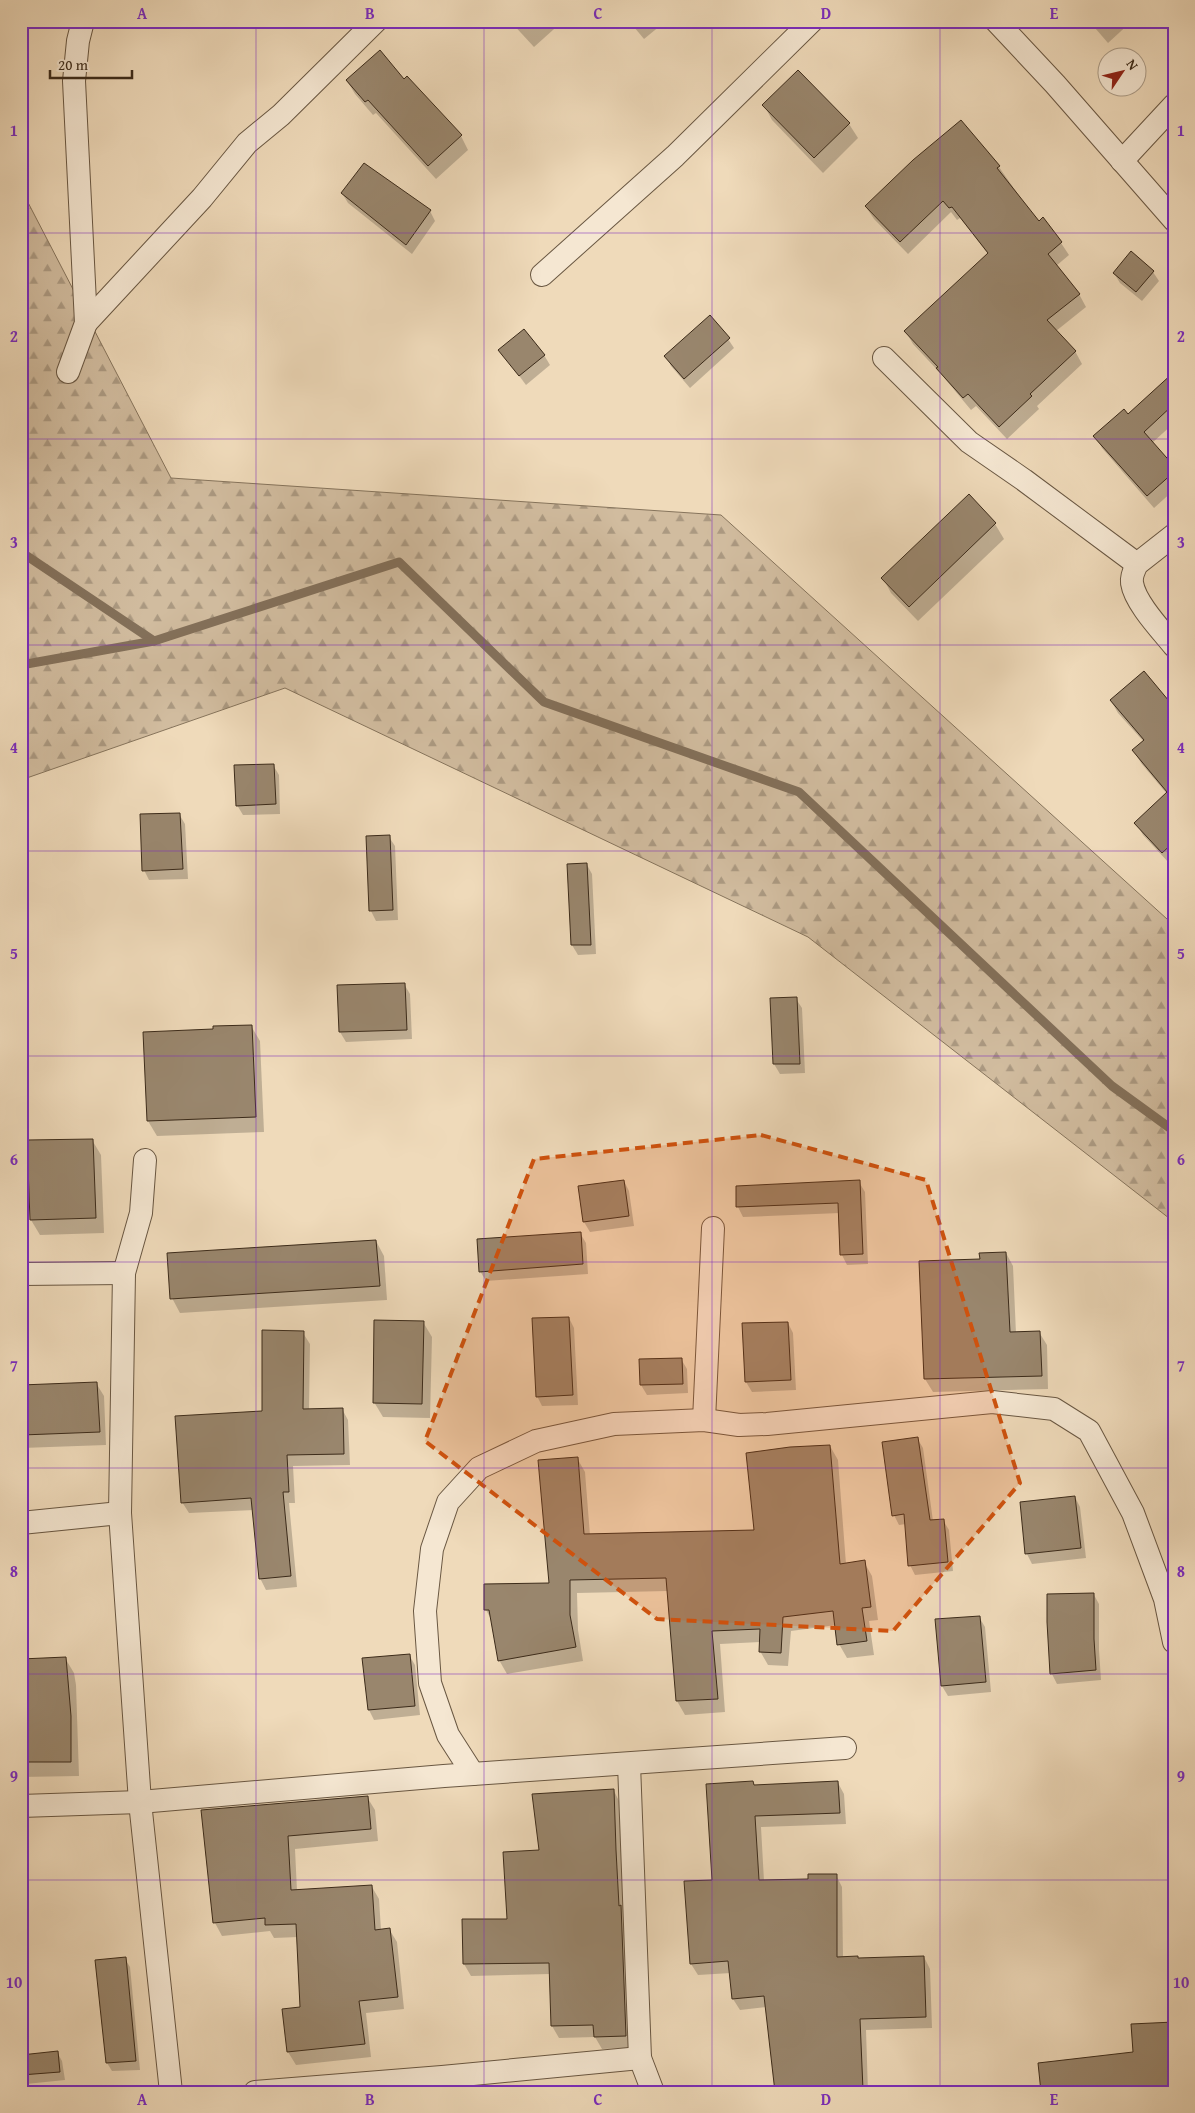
<svg xmlns="http://www.w3.org/2000/svg" width="1195" height="2113" font-family="'Gentium Book Plus',serif">
<style>
.forest{fill:url(#forest-firs);stroke:#86745c}
.shadow{fill:#0003}
.lines{fill:none;stroke-linecap:round;stroke-linejoin:round}
.stream{stroke:#83705a;stroke-width:9}
.building{fill:#99866d;stroke:#3c2b1a}
.street-casing{stroke:#695742;stroke-width:24}
.street{stroke:#f5e7d2;stroke-width:22}
.marked{fill:#ce520e;fill-opacity:0.2;stroke:#ce520e;stroke-width:4;stroke-dasharray:10 6;stroke-linejoin:round}
.grid{fill:none;stroke:#7b2cbf;stroke-width:1;stroke-opacity:0.55}
.neatline{fill:none;stroke:#7b2cbf;stroke-width:2}
.grid-label{font-size:16px;text-anchor:middle;font-weight:bold;fill:#7b2cbf}
</style>
<defs>
<pattern id="forest-firs" width="22" height="20" patternUnits="userSpaceOnUse" patternTransform="scale(1.25)"><rect width="22" height="20" fill="#d1bc9f"/><path d="M5 1l3.5 6h-7zM16 11l3.5 6h-7z" fill="#ab9981"/></pattern>
</defs>
<rect width="100%" height="100%" fill="#efdaba"/>
<filter id="stains"><feTurbulence type="fractalNoise" baseFrequency=".004" numOctaves="4"/><feColorMatrix values="0 0 0 0 .2 0 0 0 0 .09 0 0 0 0 .02 0 0 0 .5 -.17"/></filter>
<radialGradient id="worn" r=".72"><stop offset=".6" stop-color="#630" stop-opacity="0"/><stop offset="1" stop-color="#630" stop-opacity=".3"/></radialGradient>
<path class="forest" d="M 21,189 L 171,478 L 721,515 L 1167,919 L 1174,920 L 1174,1222 L 808,937 L 285,688 L 21,780 Z"/>
<g class="shadow">
<path d="M 510,21 L 563,21 L 534,47 Z"/>
<path d="M 629,21 L 666,21 L 644,39 Z"/>
<path d="M 1089,21 L 1132,21 L 1108,43 Z"/>
<path d="M 347,81 L 404,81 L 461,136 L 468,150 L 436,179 L 376,113 L 373,115 L 355,94 Z"/>
<path d="M 764,105 L 849,124 L 858,138 L 823,173 L 772,120 Z"/>
<path d="M 961,121 L 999,167 L 1038,223 L 1043,219 L 1061,243 L 1069,255 L 1056,266 L 1079,294 L 1086,307 L 1056,331 L 1075,351 L 1082,364 L 1037,406 L 1039,409 L 1007,439 L 976,406 L 971,410 L 941,374 L 913,344 L 906,332 L 988,254 L 960,218 L 957,220 L 951,212 L 908,254 L 874,219 L 866,207 Z"/>
<path d="M 342,193 L 430,211 L 435,221 L 412,254 L 348,203 Z"/>
<path d="M 1153,272 L 1159,281 L 1142,301 L 1120,283 L 1114,273 Z"/>
<path d="M 728,339 L 734,348 L 690,388 L 671,366 L 666,356 Z"/>
<path d="M 500,350 L 544,355 L 550,365 L 526,385 Z"/>
<path d="M 1174,365 L 1174,423 L 1152,443 L 1174,468 L 1174,490 L 1154,508 L 1102,448 L 1095,436 L 1128,416 L 1173,374 L 1170,369 Z"/>
<path d="M 969,496 L 995,524 L 1004,539 L 918,621 L 891,593 L 883,578 Z"/>
<path d="M 1111,701 L 1174,709 L 1174,861 L 1170,864 L 1143,835 L 1136,823 L 1167,794 L 1141,763 L 1134,751 L 1144,742 L 1118,713 Z"/>
<path d="M 273,765 L 279,775 L 280,814 L 243,815 L 237,805 Z"/>
<path d="M 179,814 L 185,824 L 188,879 L 149,880 L 144,870 Z"/>
<path d="M 389,837 L 395,846 L 398,920 L 376,921 L 371,911 L 368,838 Z"/>
<path d="M 568,865 L 587,865 L 592,874 L 596,954 L 578,955 L 572,945 Z"/>
<path d="M 404,984 L 410,994 L 412,1039 L 346,1042 L 340,1032 L 338,986 Z"/>
<path d="M 796,999 L 802,1008 L 805,1073 L 780,1074 L 774,1064 Z"/>
<path d="M 251,1026 L 260,1041 L 264,1132 L 157,1136 L 148,1121 L 215,1031 Z"/>
<path d="M 92,1140 L 101,1155 L 104,1233 L 40,1235 L 31,1220 Z"/>
<path d="M 624,1181 L 629,1191 L 634,1226 L 590,1232 L 584,1222 L 579,1187 Z"/>
<path d="M 859,1182 L 865,1192 L 868,1264 L 847,1265 L 842,1255 L 840,1213 L 743,1217 L 738,1207 L 737,1188 Z"/>
<path d="M 580,1233 L 586,1243 L 588,1274 L 486,1281 L 480,1271 Z"/>
<path d="M 376,1241 L 384,1256 L 387,1300 L 180,1313 L 172,1298 Z"/>
<path d="M 1006,1253 L 1013,1266 L 1016,1333 L 1039,1332 L 1047,1345 L 1048,1389 L 933,1392 L 925,1379 L 981,1260 Z"/>
<path d="M 569,1318 L 574,1328 L 578,1405 L 542,1406 L 537,1396 Z"/>
<path d="M 423,1322 L 432,1337 L 430,1418 L 383,1417 L 374,1402 Z"/>
<path d="M 788,1323 L 793,1333 L 796,1390 L 752,1392 L 746,1382 Z"/>
<path d="M 303,1333 L 310,1344 L 309,1410 L 342,1409 L 348,1420 L 350,1465 L 293,1466 L 295,1503 L 289,1503 L 297,1587 L 266,1590 L 260,1578 L 254,1510 L 189,1513 L 182,1502 L 263,1412 Z"/>
<path d="M 681,1359 L 687,1369 L 688,1393 L 647,1395 L 641,1385 Z"/>
<path d="M 96,1383 L 104,1396 L 106,1445 L 22,1448 L 24,1507 L 21,1507 L 21,1387 Z"/>
<path d="M 917,1438 L 923,1448 L 933,1521 L 943,1520 L 949,1530 L 953,1571 L 915,1575 L 910,1565 L 906,1524 L 899,1525 L 894,1515 Z"/>
<path d="M 830,1446 L 838,1460 L 846,1564 L 864,1562 L 872,1576 L 878,1620 L 869,1621 L 874,1655 L 847,1658 L 839,1644 L 836,1625 L 791,1631 L 788,1666 L 768,1665 L 760,1651 L 760,1642 L 720,1644 L 725,1712 L 685,1715 L 677,1701 L 668,1591 L 577,1593 L 578,1630 L 583,1661 L 507,1674 L 499,1660 L 492,1621 L 486,1610 L 550,1584 L 577,1458 L 585,1472 L 590,1535 L 756,1531 Z"/>
<path d="M 1075,1497 L 1080,1507 L 1086,1558 L 1032,1564 L 1027,1554 L 1021,1503 Z"/>
<path d="M 1094,1595 L 1099,1604 L 1099,1650 L 1101,1680 L 1057,1684 L 1052,1674 Z"/>
<path d="M 979,1617 L 985,1627 L 991,1692 L 948,1696 L 942,1686 Z"/>
<path d="M 409,1655 L 415,1665 L 420,1715 L 374,1720 L 369,1710 L 364,1659 Z"/>
<path d="M 65,1658 L 74,1673 L 76,1685 L 79,1776 L 21,1777 L 21,1660 Z"/>
<path d="M 753,1783 L 755,1786 L 838,1783 L 844,1794 L 846,1824 L 761,1827 L 764,1881 L 810,1880 L 836,1875 L 842,1887 L 843,1958 L 858,1960 L 924,1957 L 930,1969 L 932,2028 L 866,2030 L 868,2092 L 776,2092 L 767,2007 L 740,2010 L 733,1999 L 731,1973 L 698,1975 L 691,1964 L 714,1881 Z"/>
<path d="M 614,1791 L 620,1803 L 632,2048 L 602,2049 L 595,2037 L 559,2038 L 552,2026 L 550,1974 L 471,1976 L 464,1964 L 508,1920 L 540,1851 Z"/>
<path d="M 367,1797 L 375,1810 L 378,1841 L 295,1849 L 297,1891 L 372,1887 L 379,1899 L 381,1930 L 389,1929 L 397,1942 L 404,2009 L 366,2013 L 371,2057 L 296,2065 L 288,2052 L 284,2010 L 301,2008 L 298,1937 L 274,1938 L 270,1931 L 222,1936 L 215,1923 L 202,1811 Z"/>
<path d="M 125,1959 L 130,1967 L 140,2070 L 112,2071 L 107,2063 Z"/>
<path d="M 21,2050 L 23,2056 L 57,2052 L 62,2061 L 65,2080 L 26,2084 L 27,2091 L 21,2092 Z"/>
</g>
<g class="lines">
<g class="stream">
<path d="M 21,552 L 154,641"/>
<path d="M 21,665 L 154,641 L 399,562 L 544,702 L 799,792 L 1112,1086 L 1174,1131"/>
</g>
</g>
<g class="building">
<path d="M 380,50 L 404,79 L 407,76 L 462,135 L 428,166 L 368,100 L 365,102 L 346,80 Z"/>
<path d="M 798,70 L 850,123 L 814,158 L 762,105 Z"/>
<path d="M 961,120 L 1000,166 L 997,168 L 1039,221 L 1043,217 L 1062,242 L 1048,254 L 1080,294 L 1047,320 L 1076,351 L 1030,394 L 1032,396 L 999,427 L 968,394 L 963,398 L 936,368 L 938,367 L 904,331 L 988,253 L 952,207 L 949,208 L 943,201 L 900,242 L 865,206 L 913,160 Z"/>
<path d="M 364,163 L 431,210 L 406,245 L 341,193 Z"/>
<path d="M 1131,251 L 1154,271 L 1136,292 L 1113,273 Z"/>
<path d="M 710,315 L 730,338 L 684,379 L 664,356 Z"/>
<path d="M 524,329 L 545,355 L 519,376 L 498,350 Z"/>
<path d="M 1174,372 L 1174,404 L 1144,432 L 1174,466 L 1174,472 L 1147,496 L 1093,436 L 1124,409 L 1128,414 Z"/>
<path d="M 969,494 L 996,523 L 909,607 L 881,578 Z"/>
<path d="M 1144,671 L 1174,707 L 1174,842 L 1162,853 L 1134,823 L 1167,792 L 1132,750 L 1144,740 L 1110,700 Z"/>
<path d="M 274,764 L 276,804 L 236,806 L 234,765 Z"/>
<path d="M 180,813 L 183,869 L 142,871 L 140,814 Z"/>
<path d="M 390,835 L 393,910 L 369,911 L 366,836 Z"/>
<path d="M 587,863 L 591,945 L 571,945 L 567,864 Z"/>
<path d="M 405,983 L 407,1030 L 339,1032 L 337,985 Z"/>
<path d="M 797,997 L 800,1064 L 773,1064 L 770,998 Z"/>
<path d="M 252,1025 L 256,1117 L 147,1121 L 143,1032 L 213,1029 L 213,1026 Z"/>
<path d="M 93,1139 L 96,1218 L 30,1220 L 27,1140 Z"/>
<path d="M 624,1180 L 629,1216 L 583,1222 L 578,1186 Z"/>
<path d="M 860,1180 L 863,1254 L 840,1255 L 838,1203 L 736,1207 L 736,1186 Z"/>
<path d="M 581,1232 L 583,1264 L 479,1272 L 477,1239 Z"/>
<path d="M 376,1240 L 380,1286 L 170,1299 L 167,1253 Z"/>
<path d="M 1006,1252 L 1010,1332 L 1040,1331 L 1042,1376 L 924,1379 L 919,1261 L 980,1259 L 979,1253 Z"/>
<path d="M 569,1317 L 573,1395 L 536,1397 L 532,1318 Z"/>
<path d="M 374,1320 L 424,1321 L 422,1404 L 373,1403 Z"/>
<path d="M 788,1322 L 791,1380 L 745,1382 L 742,1323 Z"/>
<path d="M 262,1330 L 304,1331 L 303,1409 L 343,1408 L 344,1454 L 287,1455 L 289,1492 L 283,1492 L 291,1576 L 259,1579 L 251,1498 L 181,1503 L 175,1416 L 262,1411 Z"/>
<path d="M 682,1358 L 683,1384 L 640,1385 L 639,1359 Z"/>
<path d="M 97,1382 L 100,1432 L 22,1435 L 21,1385 Z"/>
<path d="M 918,1437 L 930,1520 L 944,1519 L 948,1562 L 908,1566 L 904,1514 L 892,1516 L 882,1442 Z"/>
<path d="M 830,1445 L 840,1564 L 865,1560 L 871,1607 L 862,1608 L 867,1641 L 837,1645 L 833,1611 L 783,1617 L 781,1653 L 759,1652 L 760,1629 L 712,1631 L 718,1699 L 676,1701 L 666,1578 L 570,1580 L 570,1615 L 576,1647 L 498,1661 L 489,1610 L 484,1610 L 484,1584 L 549,1583 L 538,1460 L 578,1457 L 584,1534 L 754,1530 L 746,1453 L 790,1447 Z"/>
<path d="M 1075,1496 L 1081,1548 L 1025,1554 L 1020,1502 Z"/>
<path d="M 1094,1593 L 1094,1639 L 1096,1670 L 1050,1674 L 1047,1622 L 1047,1594 Z"/>
<path d="M 980,1616 L 986,1682 L 941,1686 L 935,1619 Z"/>
<path d="M 410,1654 L 415,1706 L 368,1710 L 362,1658 Z"/>
<path d="M 66,1657 L 71,1716 L 71,1762 L 21,1762 L 21,1659 Z"/>
<path d="M 753,1781 L 754,1785 L 838,1781 L 840,1813 L 755,1816 L 759,1880 L 808,1879 L 808,1874 L 837,1874 L 837,1957 L 858,1956 L 858,1958 L 924,1956 L 926,2017 L 860,2019 L 863,2090 L 852,2090 L 852,2092 L 775,2092 L 764,1996 L 732,1999 L 728,1961 L 690,1964 L 684,1881 L 712,1880 L 706,1784 Z"/>
<path d="M 614,1789 L 616,1850 L 619,1906 L 621,1905 L 626,2036 L 594,2037 L 593,2025 L 551,2026 L 549,1963 L 463,1964 L 462,1919 L 507,1919 L 503,1852 L 539,1850 L 532,1794 Z"/>
<path d="M 368,1796 L 371,1829 L 288,1836 L 291,1890 L 372,1885 L 375,1930 L 390,1928 L 398,1997 L 359,2001 L 365,2044 L 287,2052 L 282,2009 L 300,2007 L 296,1924 L 265,1925 L 265,1918 L 213,1923 L 201,1810 Z"/>
<path d="M 126,1957 L 136,2061 L 106,2063 L 95,1960 Z"/>
<path d="M 1174,2022 L 1174,2092 L 1041,2092 L 1038,2063 L 1133,2052 L 1131,2024 Z"/>
<path d="M 58,2051 L 60,2072 L 21,2075 L 21,2055 Z"/>
</g>
<g class="lines">
<g class="street-casing">
<g id="street">
<path d="M 996,21 L 1055,84 L 1174,220"/>
<path d="M 1122,161 L 1174,105"/>
<path d="M 542,275 L 675,156 L 812,21"/>
<path d="M 86,323 L 202,198 L 247,143 L 281,115 L 376,21"/>
<path d="M 884,358 L 969,442 L 1024,480 L 1137,564"/>
<path d="M 68,372 L 86,323 L 74,81 L 78,41 L 83,21"/>
<path d="M 1174,535 L 1137,564 C 1134,570 1131,577 1132,583 C 1135,603 1162,631 1174,646"/>
<path d="M 145,1160 L 141,1213 L 124,1273 L 120,1513 L 140,1802 L 171,2092"/>
<path d="M 21,1274 L 124,1273"/>
<path d="M 704,1420 L 713,1228"/>
<path d="M 21,1523 L 120,1513"/>
<path d="M 629,1764 L 640,2058 L 653,2092"/>
<path d="M 473,1774 L 448,1735 L 430,1683 L 425,1611 L 432,1549 L 448,1502 L 479,1468 L 536,1441 L 614,1424 L 704,1420 L 739,1425 L 767,1424 L 992,1402 L 1054,1409 L 1089,1431 L 1133,1513 L 1165,1599 L 1174,1642"/>
<path d="M 21,1806 L 140,1802 L 444,1776 L 845,1748"/>
<path d="M 255,2092 L 442,2077 L 640,2058"/>
</g>
</g>
<use href="#street" class="street"/>
</g>
<path class="marked" d="M 761,1135 L 926,1180 L 1020,1483 L 893,1631 L 657,1619 L 425,1441 L 534,1159 Z"/>
<path class="grid" d="M 256,21 L 256,2092M 484,21 L 484,2092M 712,21 L 712,2092M 940,21 L 940,2092M 21,233 L 1174,233M 21,439 L 1174,439M 21,645 L 1174,645M 21,851 L 1174,851M 21,1056 L 1174,1056M 21,1262 L 1174,1262M 21,1468 L 1174,1468M 21,1674 L 1174,1674M 21,1880 L 1174,1880"/>
<rect width="1195" height="2113" fill="none" stroke="#efdaba" stroke-width="55"/>
<g transform="translate(1122 72) rotate(55)"><circle r="24" fill="#f5e7d2" stroke="#ab9c88"/>
<path d="M0-4L9 19L0 12L-9 19Z" fill="#8f2418"/>
<text y="-8" font-size="14" font-weight="bold" text-anchor="middle" fill="#3c2b1a">N</text>
</g>
<path d="M50 70v8h82v-8" fill="none" stroke="#3c2b1a" stroke-width="2.5"/>
<text x="58" y="70" font-size="15" fill="#3c2b1a" stroke="#f5e7d2" stroke-width="4" paint-order="stroke">20 m</text>
<rect x="28" y="28" width="1140" height="2058" class="neatline"/>
<g class="grid-label">
<text x="142" y="19">A</text>
<text x="370" y="19">B</text>
<text x="598" y="19">C</text>
<text x="826" y="19">D</text>
<text x="1054" y="19">E</text>
<text x="14" y="136">1</text>
<text x="1181" y="136">1</text>
<text x="14" y="342">2</text>
<text x="1181" y="342">2</text>
<text x="14" y="548">3</text>
<text x="1181" y="548">3</text>
<text x="14" y="753">4</text>
<text x="1181" y="753">4</text>
<text x="14" y="959">5</text>
<text x="1181" y="959">5</text>
<text x="14" y="1165">6</text>
<text x="1181" y="1165">6</text>
<text x="14" y="1371">7</text>
<text x="1181" y="1371">7</text>
<text x="14" y="1577">8</text>
<text x="1181" y="1577">8</text>
<text x="14" y="1782">9</text>
<text x="1181" y="1782">9</text>
<text x="14" y="1988">10</text>
<text x="1181" y="1988">10</text>
<text x="142" y="2105">A</text>
<text x="370" y="2105">B</text>
<text x="598" y="2105">C</text>
<text x="826" y="2105">D</text>
<text x="1054" y="2105">E</text>
</g>
<rect width="100%" height="100%" filter="url(#stains)"/>
<rect width="100%" height="100%" fill="url(#worn)"/>
</svg>
